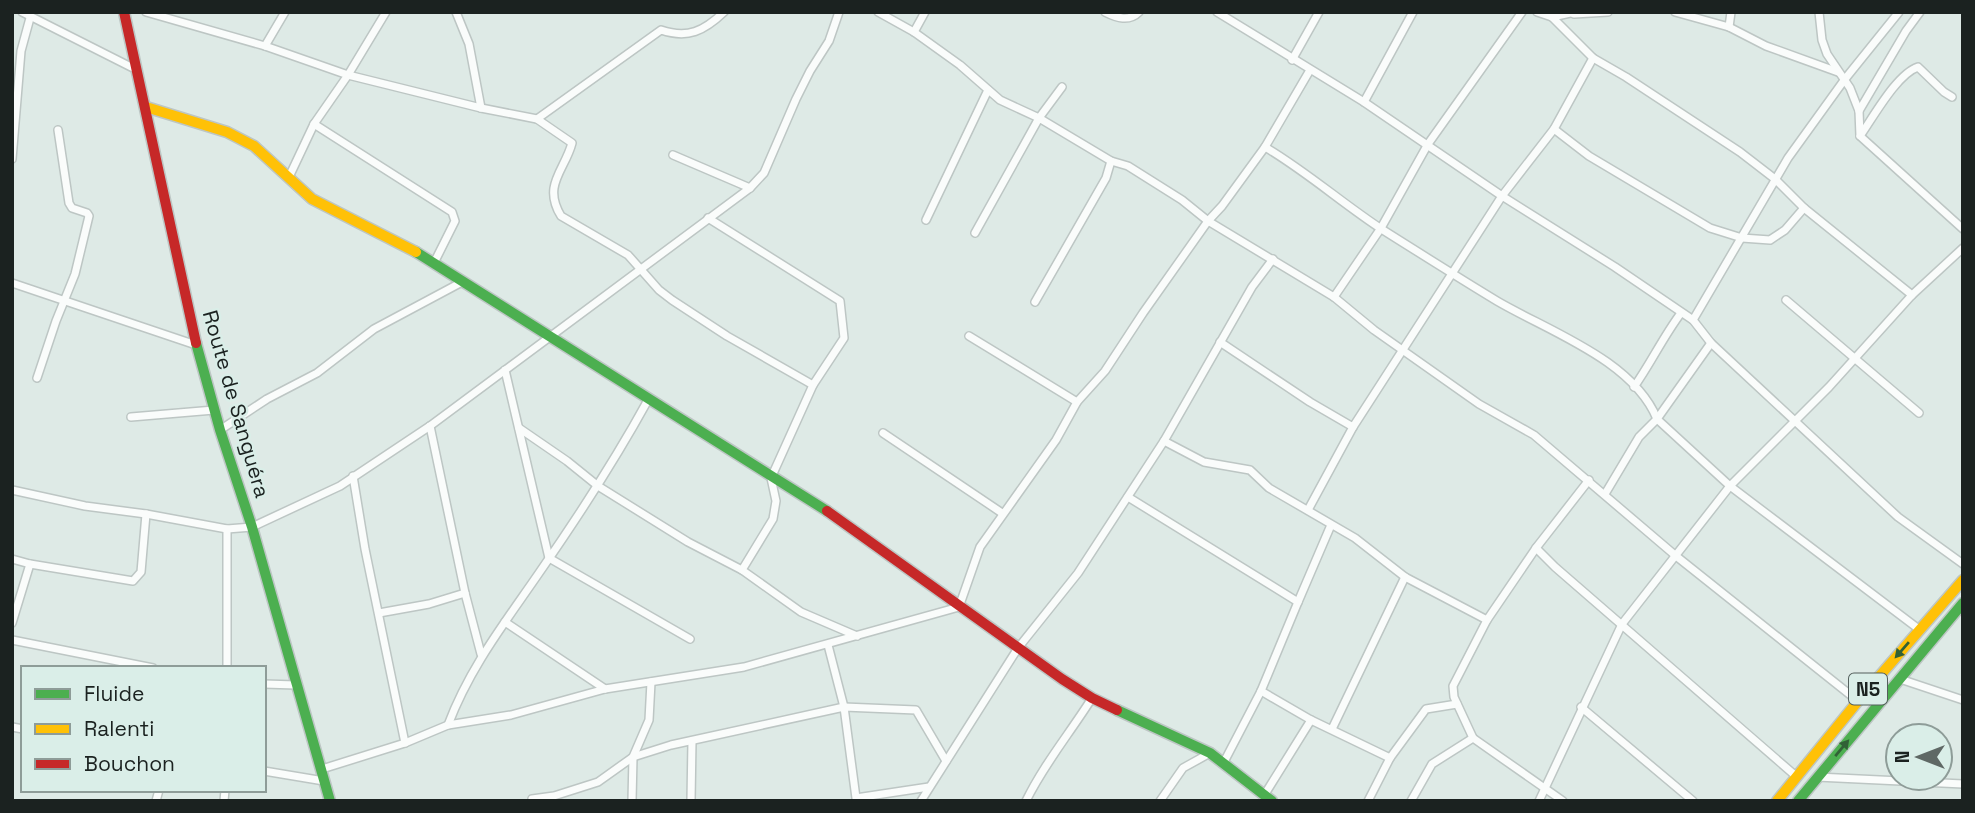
<svg xmlns="http://www.w3.org/2000/svg" width="1975" height="813" font-family="'Space Grotesk',sans-serif">
<style>
.lines{fill:none;stroke-linecap:round;stroke-linejoin:round}
.street-casing{stroke:#bdc6c4;stroke-width:10}
.fast-casing{stroke:#bdc6c4;stroke-width:13}
.slow-casing{stroke:#bdc6c4;stroke-width:13}
.jam-casing{stroke:#bdc6c4;stroke-width:13}
.street{stroke:#fafcfb;stroke-width:7}
.fast{stroke:#4caf50;stroke-width:10}
.slow{stroke:#ffc107;stroke-width:10}
.jam{stroke:#c62828;stroke-width:10}
.oneway{fill:#316136}
.labels{text-anchor:middle;stroke-width:5;stroke-linejoin:round;paint-order:stroke}
.shield{fill:#daeee8;stroke:#545f5c;stroke-width:2}
.shield-label{font-size:19px;font-weight:bold;fill:#1b2220}
.street-label{font-size:21px;fill:#1b2220;stroke:#daeee8}
</style>
<rect width="100%" height="100%" fill="#deeae6"/>
<g class="lines">
<g class="street-casing">
<g id="street">
<path d="M 22,12 L 135,69"/>
<path d="M 146,12 L 265,46 L 348,75 L 481,108 L 537,119 L 572,143 C 565,170 542,185 561,216 L 628,255 L 659,290 L 672,300 L 727,336 L 813,385"/>
<path d="M 456,12 L 469,44 L 481,108"/>
<path d="M 878,12 L 914,32 L 960,65 L 1000,100 L 1039,118 L 1062,87"/>
<path d="M 1105,12 C 1117,18 1129,22 1139,12"/>
<path d="M 1217,12 L 1364,102 L 1502,196 L 1353,427 L 1310,402 L 1220,342"/>
<path d="M 1537,12 L 1552,17 L 1593,58 L 1626,77 L 1740,152 L 1775,179 L 1804,208 L 1912,295"/>
<path d="M 1675,12 L 1729,27 L 1766,46 L 1838,72"/>
<path d="M 1819,12 L 1822,40 L 1827,54 L 1850,88 L 1859,111 L 1860,136 L 1963,229"/>
<path d="M 1574,14 L 1608,12"/>
<path d="M 1552,17 L 1575,12"/>
<path d="M 1729,27 L 1731,12"/>
<path d="M 914,32 L 925,12"/>
<path d="M 265,46 L 285,12"/>
<path d="M 1593,58 L 1554,129 L 1502,196 L 1615,267 L 1693,320 L 1711,343 L 1898,517 L 1963,564"/>
<path d="M 1292,60 L 1319,12"/>
<path d="M 1364,102 L 1413,12"/>
<path d="M 1859,111 L 1906,31 L 1920,12"/>
<path d="M 537,119 L 661,30 C 688,39 704,31 724,12"/>
<path d="M 314,124 L 452,212 L 455,221 L 434,263"/>
<path d="M 1554,129 L 1589,156 L 1710,228 L 1742,238 L 1770,240 L 1785,230 L 1804,208"/>
<path d="M 1860,136 C 1874,116 1897,74 1918,67 L 1944,92 L 1952,97"/>
<path d="M 1265,147 C 1306,171 1343,204 1383,230 C 1421,254 1459,278 1497,301 C 1548,331 1633,360 1657,419 L 1730,486 L 1920,630"/>
<path d="M 673,155 L 750,188"/>
<path d="M 12,159 L 21,51 L 30,18"/>
<path d="M 289,177 L 314,124 L 348,75 L 386,12"/>
<path d="M 708,218 L 840,301 L 844,338 L 813,385 L 771,478 L 776,501 L 773,519 L 742,570 L 801,612 L 857,636"/>
<path d="M 926,220 L 988,90"/>
<path d="M 975,233 L 1039,118 L 1111,161 L 1128,166 L 1182,200 L 1208,221 L 1334,297 L 1374,330 L 1479,404 L 1534,435 L 1676,556 L 1858,701"/>
<path d="M 12,283 L 196,345"/>
<path d="M 1334,297 L 1381,228 L 1428,144 L 1522,12"/>
<path d="M 1786,300 L 1919,413"/>
<path d="M 1035,302 L 1106,178 L 1111,161"/>
<path d="M 1693,320 L 1788,158 L 1845,79 L 1899,12"/>
<path d="M 969,336 L 1077,402"/>
<path d="M 505,370 L 549,558 L 690,639"/>
<path d="M 37,378 L 56,321 L 75,274 L 89,216 L 87,213 L 72,208 L 69,203 L 58,130"/>
<path d="M 1634,387 C 1651,363 1663,337 1681,313"/>
<path d="M 131,417 L 214,410"/>
<path d="M 430,426 L 465,593 L 481,654"/>
<path d="M 519,428 L 567,461 L 598,486 L 688,542 L 742,570"/>
<path d="M 220,430 L 267,399 L 317,373 L 374,329 L 462,282"/>
<path d="M 883,433 L 1002,513"/>
<path d="M 1164,441 L 1204,462 L 1250,470 L 1269,488 L 1355,538 L 1405,577 L 1487,620 L 1536,548"/>
<path d="M 353,476 L 365,549 L 405,743"/>
<path d="M 1589,480 L 1536,548 L 1555,567 L 1797,777"/>
<path d="M 12,490 L 85,506 L 146,514 L 227,529 L 252,527 L 340,486 L 430,426 L 750,188 L 764,173 L 796,99 L 810,71 L 829,41 L 839,12"/>
<path d="M 1605,494 L 1639,437 L 1657,419 L 1711,343"/>
<path d="M 1128,497 L 1298,602 L 1261,691 L 1224,762"/>
<path d="M 1308,510 L 1353,427"/>
<path d="M 227,529 L 227,668"/>
<path d="M 12,559 L 30,564 L 133,581 L 141,572 L 146,514"/>
<path d="M 1298,602 L 1331,525"/>
<path d="M 379,613 L 429,604 L 465,593"/>
<path d="M 505,622 L 605,689"/>
<path d="M 12,623 L 30,564"/>
<path d="M 12,640 L 153,668"/>
<path d="M 828,645 L 844,707 L 856,798 L 929,787"/>
<path d="M 1900,679 L 1963,700"/>
<path d="M 264,684 L 296,685"/>
<path d="M 1261,691 L 1311,720 L 1390,758 L 1368,801"/>
<path d="M 1581,707 L 1693,801"/>
<path d="M 448,725 C 470,667 504,624 539,573 C 578,517 615,460 648,400"/>
<path d="M 12,727 L 23,729"/>
<path d="M 1332,729 L 1405,577"/>
<path d="M 1473,738 L 1454,697 L 1453,686 L 1487,620"/>
<path d="M 1390,758 L 1426,709 L 1457,704"/>
<path d="M 322,769 L 405,743 L 448,725 L 511,715 L 605,689 L 744,667 L 959,607 L 980,547 L 1056,440 L 1077,402 L 1105,371 L 1143,313 L 1208,221 L 1222,206 L 1265,147 L 1310,70"/>
<path d="M 264,771 L 324,781"/>
<path d="M 1817,777 L 1963,784"/>
<path d="M 1265,794 L 1311,720"/>
<path d="M 532,799 L 554,796 L 598,782 L 633,757 L 671,745 L 844,707 L 916,710 L 946,761"/>
<path d="M 156,801 L 159,790"/>
<path d="M 224,801 L 225,790"/>
<path d="M 632,801 L 633,757 L 649,720 L 651,682"/>
<path d="M 691,801 L 692,741"/>
<path d="M 921,801 L 1018,648 L 1078,573 L 1164,441 L 1252,287 L 1273,259"/>
<path d="M 1026,801 C 1044,764 1070,733 1092,698"/>
<path d="M 1160,801 L 1183,768 L 1210,753"/>
<path d="M 1411,801 L 1432,764 L 1473,738 L 1563,801"/>
<path d="M 1539,801 L 1622,624 L 1730,486 L 1829,387 L 1912,295 L 1963,248"/>
</g>
</g>
<g class="fast-casing">
<g id="fast">
<path d="M 416,252 L 827,511"/>
<path d="M 196,343 L 220,430 L 252,527 L 330,801"/>
<path d="M 1117,710 L 1210,753 L 1272,801"/>
<path d="M 1798,801 L 1963,603"/>
</g>
</g>
<g class="slow-casing">
<g id="slow">
<path d="M 146,107 L 227,132 L 254,146 L 312,199 L 416,252"/>
<path d="M 1777,801 L 1858,701 L 1963,580"/>
</g>
</g>
<g class="jam-casing">
<g id="jam">
<path d="M 124,12 L 196,343"/>
<path d="M 827,511 L 1062,679 L 1092,698 L 1117,710"/>
</g>
</g>
<use href="#street" class="street"/>
<use href="#fast" class="fast"/>
<use href="#slow" class="slow"/>
<use href="#jam" class="jam"/>
</g>
<defs><path id="oneway-solid" d="M-6-.8H1V-3.2L6.5 0L1 3.2V.8H-6Z" transform="scale(1.75)"/></defs>
<g class="oneway">
<use href="#oneway-solid" transform="translate(1902 650) rotate(131)"/>
<use href="#oneway-solid" transform="translate(1842 748) rotate(-50)"/>
</g>
<g class="labels">
<rect class="shield" x="1849" y="673.5" width="38" height="31" rx="5"/>
<g class="shield-label">
<text x="1868" y="696">N5</text>
</g>
<g class="street-label">
<text transform="translate(236 404) rotate(74)" y="7">Route de Sanguéra</text>
</g>
</g>
<rect width="1975" height="813" fill="none" stroke="#1b2220" stroke-width="28"/>
<rect x="21" y="666" width="245" height="126" fill="#daeee8" stroke="#8e9c98" stroke-width="2"/>
<rect x="35" y="689" width="35" height="10" fill="#4caf50" stroke="#8e9c98" stroke-width="2"/>
<text x="84" y="701" font-size="21" fill="#1b2220">Fluide</text>
<rect x="35" y="724" width="35" height="10" fill="#ffc107" stroke="#8e9c98" stroke-width="2"/>
<text x="84" y="736" font-size="21" fill="#1b2220">Ralenti</text>
<rect x="35" y="759" width="35" height="10" fill="#c62828" stroke="#8e9c98" stroke-width="2"/>
<text x="84" y="771" font-size="21" fill="#1b2220">Bouchon</text>
<g transform="translate(1919 757) rotate(270)"><circle r="33" fill="#daeee8" stroke="#8e9c98" stroke-width="2"/>
<path d="M0-5L12 26L0 18L-12 26Z" fill="#5f6865"/>
<text y="-10" font-size="19" font-weight="bold" text-anchor="middle" fill="#1b2220">N</text>
</g>
</svg>
